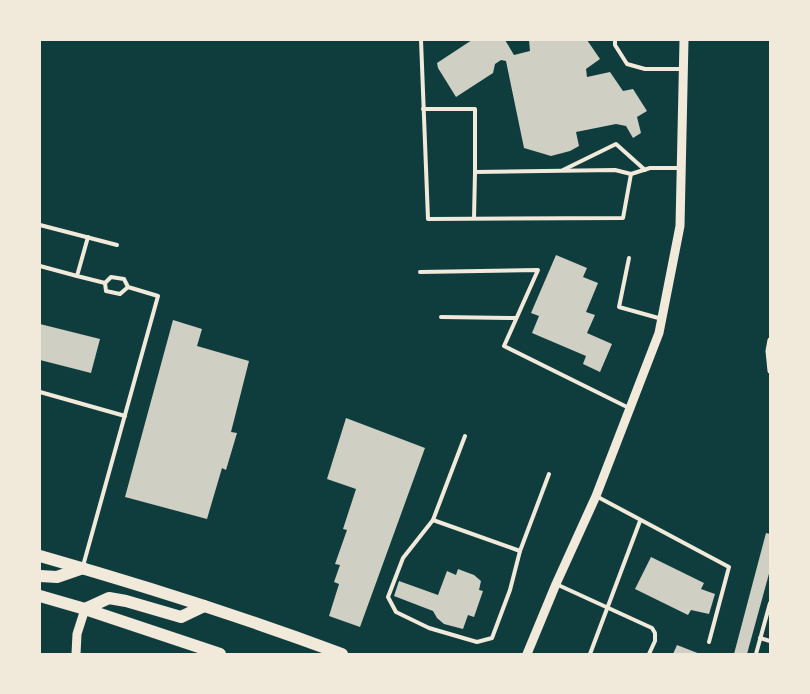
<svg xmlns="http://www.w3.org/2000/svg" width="810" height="694" font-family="Helvetica,sans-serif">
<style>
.building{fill:#cfcfc3}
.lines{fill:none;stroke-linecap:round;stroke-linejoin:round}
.service{stroke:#f1e9da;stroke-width:4}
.minor{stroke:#f1e9da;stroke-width:5}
.tertiary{stroke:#f1e9da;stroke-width:9}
.primary{stroke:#f1e9da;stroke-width:12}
</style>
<rect width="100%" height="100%" fill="#0f3d3e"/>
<g class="building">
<path d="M 472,40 L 505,40 L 514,55 L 530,51 L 529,40 L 587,40 L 600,59 L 586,69 L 587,77 L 610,72 L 623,91 L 633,89 L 647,111 L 637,117 L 641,133 L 633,138 L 626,126 L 616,124 L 576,132 L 579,146 L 570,151 L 551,156 L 524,148 L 506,61 L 501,60 L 495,64 L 493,73 L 456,97 L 438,68 L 437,63 Z"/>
<path d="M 556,255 L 587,268 L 583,277 L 598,283 L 586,312 L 595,315 L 587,333 L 612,344 L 600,372 L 583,364 L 586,356 L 532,333 L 539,316 L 531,313 Z"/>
<path d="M 173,320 L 202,329 L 197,346 L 249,361 L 231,432 L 237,433 L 226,470 L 222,468 L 207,519 L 125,497 Z"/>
<path d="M 40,324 L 100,339 L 91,373 L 40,360 Z"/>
<path d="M 346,418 L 425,448 L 360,627 L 329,616 L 339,584 L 334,582 L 340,565 L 335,564 L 347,530 L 343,529 L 356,489 L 327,479 Z"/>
<path d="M 766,533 L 770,534 L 770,570 L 747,654 L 734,654 Z"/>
<path d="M 651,557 L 704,583 L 701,589 L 715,594 L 709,614 L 691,610 L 688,615 L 635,589 Z"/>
<path d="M 458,569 L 474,575 L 481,581 L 479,590 L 483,591 L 474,617 L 468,615 L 463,629 L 444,624 L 437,618 L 433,611 L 394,596 L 399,581 L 438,595 L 447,571 L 456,575 Z"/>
<path d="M 677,645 L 700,654 L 673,654 Z"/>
</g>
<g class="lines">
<g class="service">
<path d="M 421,40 L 428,219 L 623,218 L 631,174 L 650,168 L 682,168"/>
<path d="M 615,40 L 615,45 L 627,64 L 645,69 L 683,69"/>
<path d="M 423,109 L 475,109 L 475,172"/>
<path d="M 563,170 L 616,144 L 645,170"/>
<path d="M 474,218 L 475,172 L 615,170 L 631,174"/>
<path d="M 40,225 L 117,245"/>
<path d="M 88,237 L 77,276 L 105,283"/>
<path d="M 629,258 L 619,307 L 662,319"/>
<path d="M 40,266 L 77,276"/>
<path d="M 420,272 L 538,270 L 504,346 L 629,408"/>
<path d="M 441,317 L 516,318"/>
<path d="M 40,392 L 125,416"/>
<path d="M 465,436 L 433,520 L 520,551 L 549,474"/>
<path d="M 596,496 L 729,567 L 709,642"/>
<path d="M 433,520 L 403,558 L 388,597 L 396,612 L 429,628 L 477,642 L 492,638 L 510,590 L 520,551"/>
<path d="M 83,566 L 158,296 L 128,287 L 124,279 L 111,277 L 105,283 L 106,291 L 120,294 L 128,287"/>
<path d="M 556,584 L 652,628 L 655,633 L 655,641 L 649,654"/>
<path d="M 760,638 L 770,641"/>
<path d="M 590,654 L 640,521"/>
<path d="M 756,654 L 770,603"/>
</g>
<path class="minor" d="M 770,340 L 768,351 L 770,371"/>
<g class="tertiary">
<path d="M 76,654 L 77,634 L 85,609"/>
<path d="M 527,654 L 556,584 L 596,496 L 659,333 L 680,226 L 684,40"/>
</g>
<g class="primary">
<path d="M 40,556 C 142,585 243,617 342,654"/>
<path d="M 40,576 L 57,577 L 83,568"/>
<path d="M 40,596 L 85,609 L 220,654"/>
<path d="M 85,609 L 109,598 L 126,601 L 181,617 L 204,606"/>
</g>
</g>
<rect width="810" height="694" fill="none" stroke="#f1e9da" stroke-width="82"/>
</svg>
